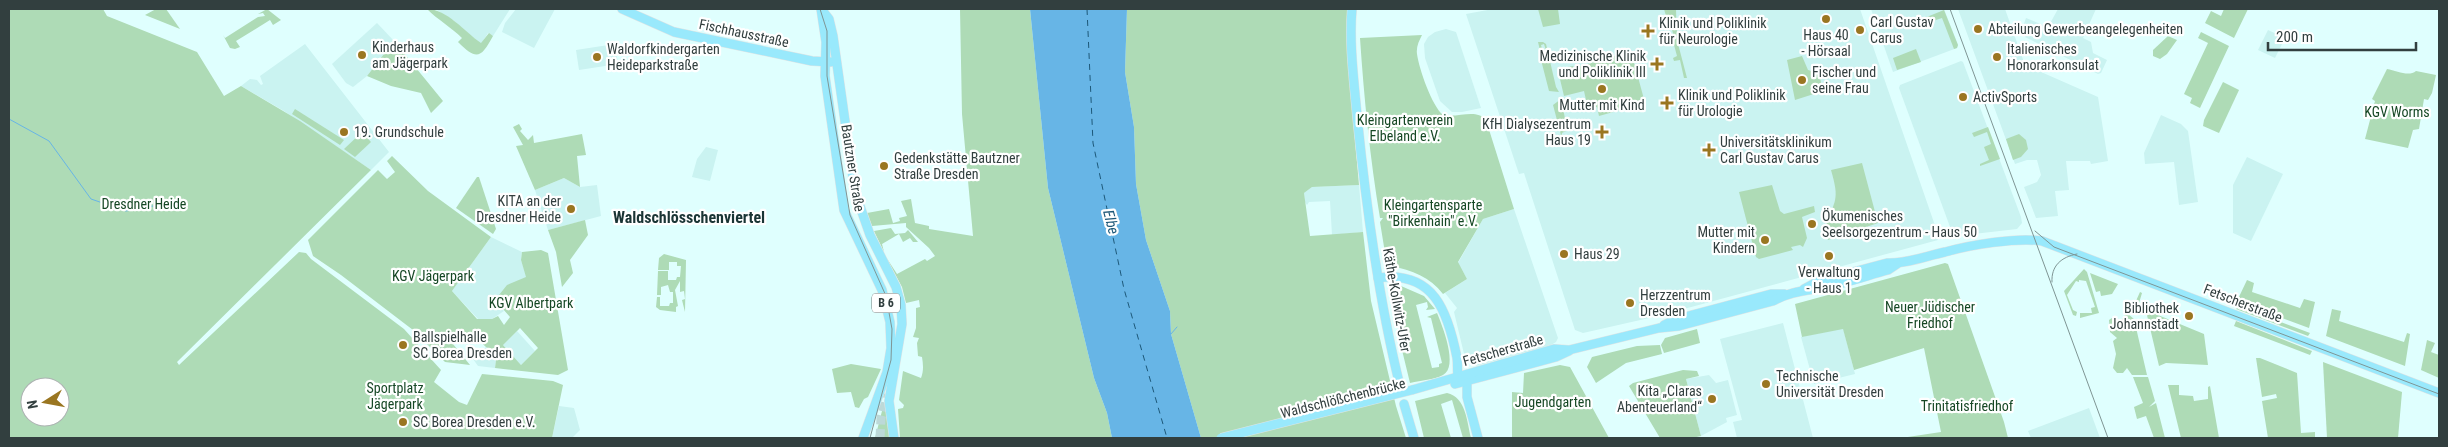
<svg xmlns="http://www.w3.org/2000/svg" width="2448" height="447" font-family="'Roboto Condensed',sans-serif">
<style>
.built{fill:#caf3f1}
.green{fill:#aedbb6;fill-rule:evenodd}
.water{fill:#67b5e6}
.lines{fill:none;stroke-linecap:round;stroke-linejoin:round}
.stream{stroke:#67b5e6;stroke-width:1}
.ferry{stroke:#1d5879;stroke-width:1;stroke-dasharray:6 5;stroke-linecap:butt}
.major-tunnel{stroke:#bcd9d8;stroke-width:9;stroke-dasharray:9 4.5;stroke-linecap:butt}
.major-casing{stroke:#e2e4e4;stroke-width:10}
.major{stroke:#99e9fc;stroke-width:9}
.tram{stroke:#7f9594;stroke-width:1}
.major-bridge-casing{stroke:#e2e4e4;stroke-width:10;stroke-linecap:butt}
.major-bridge{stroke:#99e9fc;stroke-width:9}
.poi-dot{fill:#9a7621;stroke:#fff;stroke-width:2}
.labels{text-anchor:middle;stroke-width:4.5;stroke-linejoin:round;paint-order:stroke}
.shield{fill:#fff;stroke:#707979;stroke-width:1}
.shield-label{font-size:12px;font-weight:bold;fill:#323f3f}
.poi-label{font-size:14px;fill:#323f3f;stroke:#fff;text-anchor:start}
.street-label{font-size:14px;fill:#323f3f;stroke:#fff}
.park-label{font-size:14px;fill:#154724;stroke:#fff}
.water-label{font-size:15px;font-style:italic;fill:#1d5879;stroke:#fff}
.quarter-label{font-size:16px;font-weight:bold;fill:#1a3535;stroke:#fff}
</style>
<rect width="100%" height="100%" fill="#dffffe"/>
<g class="built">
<path d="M 435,9 L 510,9 L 493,36 L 488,33 L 481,44 L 453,20 Z"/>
<path d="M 516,9 L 555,9 L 534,48 L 502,32 L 505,23 Z"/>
<path d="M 1493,9 L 1860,9 L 1939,237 L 1938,240 L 1658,316 L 1583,333 L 1575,330 L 1524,173 L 1519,174 L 1466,14 Z"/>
<path d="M 1871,9 L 1944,9 L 1958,45 L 1957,48 L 1893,72 Z"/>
<path d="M 1958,9 L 2005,9 L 2025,65 L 2098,97 L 2108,161 L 2091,164 L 2090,161 L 2066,161 L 2069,190 L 2055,191 L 2058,216 L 2036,218 L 2024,187 L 2037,182 L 2041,175 L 2037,160 L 2027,160 L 2015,164 Z"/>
<path d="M 2058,9 L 2096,9 L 2083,38 L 2091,42 L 2093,53 L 2107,60 L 2101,73 L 2098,74 L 2025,37 L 2022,29 L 2026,18 L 2048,27 Z"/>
<path d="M 377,23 L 394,41 L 367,76 L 353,87 L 346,83 L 332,64 Z"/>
<path d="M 1446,29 L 1456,32 L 1481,108 L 1462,112 L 1452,112 L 1440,101 L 1425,58 L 1424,44 L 1428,37 L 1435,32 Z"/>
<path d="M 2268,30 L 2285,38 L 2275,58 L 2258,50 Z"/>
<path d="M 305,44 L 389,152 L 371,170 L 284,111 L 241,86 L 250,79 L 257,80 L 261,85 L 263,84 L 260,76 Z"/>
<path d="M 615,44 L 618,64 L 579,70 L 576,50 Z"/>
<path d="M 1961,61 L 1963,62 L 2021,217 L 2022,223 L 2017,229 L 1956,236 L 1953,235 L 1899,88 L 1900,85 Z"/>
<path d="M 2161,115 L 2181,124 L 2188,131 L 2198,202 L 2179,205 L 2174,162 L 2145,164 L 2144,153 Z"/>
<path d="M 706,147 L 718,150 L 710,181 L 692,177 L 697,159 Z"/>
<path d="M 2247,157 L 2283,174 L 2251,241 L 2233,233 L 2233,185 Z"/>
<path d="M 564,178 L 580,187 L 597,185 L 601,216 L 548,230 L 535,190 Z"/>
<path d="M 1359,185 L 1363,232 L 1332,235 L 1330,201 L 1309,202 L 1307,205 L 1305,202 L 1304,193 L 1312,187 Z"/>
<path d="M 1514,209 L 1558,338 L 1556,342 L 1551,345 L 1476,366 L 1465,358 L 1454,312 L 1457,308 L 1445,293 L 1467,279 L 1458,263 L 1483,219 Z"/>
<path d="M 491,237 L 522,252 L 521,260 L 527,278 L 501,294 L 495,300 L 504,311 L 492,319 L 479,320 L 452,291 Z"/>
<path d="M 1783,323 L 1813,438 L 1737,438 L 1733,422 L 1742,420 L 1720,339 Z"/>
<path d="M 1843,328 L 1855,374 L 1814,384 L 1801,337 Z"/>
<path d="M 517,331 L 535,351 L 521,365 L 503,345 Z"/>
<path d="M 487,346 L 497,352 L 495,368 L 478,366 L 473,359 Z"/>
<path d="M 1709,375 L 1716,383 L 1728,380 L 1737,415 L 1726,418 L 1727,422 L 1701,436 L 1686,379 Z"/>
<path d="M 559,406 L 574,408 L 580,430 L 572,438 L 552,438 Z"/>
<path d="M 2089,408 L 2100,438 L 2031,438 L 2028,431 Z"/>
</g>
<g class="green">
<path d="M 9,9 L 103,9 L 107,16 L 197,52 L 224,96 L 241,86 L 300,121 L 371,170 L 177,362 L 179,365 L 299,252 L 306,253 L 311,259 L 404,329 L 441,370 L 434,382 L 459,402 L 467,405 L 482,374 L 553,381 L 563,385 L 552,438 L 9,438 ZM 30,387 L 60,387 L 60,417 L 30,417 Z"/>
<path d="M 156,9 L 166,9 L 180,29 L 145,15 Z"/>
<path d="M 267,9 L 281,20 L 273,25 L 270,20 L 236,41 L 240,47 L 235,49 L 230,48 L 223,35 L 225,38 L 258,17 L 265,16 L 263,13 L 258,14 Z"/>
<path d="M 427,9 C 447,9 465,32 481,43 L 489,33 L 493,36 C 481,58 477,61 458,42 L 462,38 C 451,27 438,20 427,9 Z"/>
<path d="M 960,9 L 1030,9 L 1048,188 L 1094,378 L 1107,413 L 1112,438 L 900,438 L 898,409 L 903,408 L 904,405 L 899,400 L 903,371 L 921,378 C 924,370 923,364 922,357 L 918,356 L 917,343 L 919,338 L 913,337 L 916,328 L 916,308 L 920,307 L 919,300 L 906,303 L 902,287 L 886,257 L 897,274 L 925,259 L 927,261 L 935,256 L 929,248 L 906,227 L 906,223 L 872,226 L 867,213 L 889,209 L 893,223 L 900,221 L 899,218 L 907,216 L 901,201 L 911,199 L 915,223 L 929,226 L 929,229 L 973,236 L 962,114 Z"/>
<path d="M 1127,9 L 1347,9 L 1350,84 L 1359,185 L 1312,187 L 1304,193 L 1310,236 L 1363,232 L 1371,301 L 1396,406 L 1406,438 L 1201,438 L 1171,334 L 1170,311 L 1146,240 L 1136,184 L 1134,127 L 1125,72 Z"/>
<path d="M 1538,9 L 1558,9 L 1560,24 L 1543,27 Z"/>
<path d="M 1664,9 L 1676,9 L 1677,40 L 1687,78 L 1684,78 L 1680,60 L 1674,61 L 1673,58 L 1677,56 L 1674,45 L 1670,45 L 1669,42 L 1675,40 L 1670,23 L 1668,23 Z"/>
<path d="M 2224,9 L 2248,9 L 2234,38 L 2205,23 L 2211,11 L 2221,16 Z"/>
<path d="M 1944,10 L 1958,45 L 1957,48 L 1954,49 L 1942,18 L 1909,29 L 1907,25 Z"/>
<path d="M 2201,32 L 2229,46 L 2200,108 L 2190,103 L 2192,98 L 2184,94 L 2208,43 L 2198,38 Z"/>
<path d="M 1422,35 C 1419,41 1416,47 1417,54 C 1419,69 1432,106 1443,115 C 1459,118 1476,108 1486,120 L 1514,209 L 1483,219 L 1458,262 L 1467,279 L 1443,294 C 1430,277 1412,270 1391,266 L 1388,263 L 1390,261 L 1388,258 L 1386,259 L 1380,222 L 1383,218 L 1380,218 C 1370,158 1364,98 1360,38 Z"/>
<path d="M 2168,36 L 2177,40 L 2167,54 L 2160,59 L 2153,56 L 2153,50 Z"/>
<path d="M 394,41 L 443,101 L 431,113 L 421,93 L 391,86 L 367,76 Z"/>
<path d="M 1538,42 L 1543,42 L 1546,44 L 1556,87 L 1559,92 L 1549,91 L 1540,56 L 1547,54 L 1544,44 L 1541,45 L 1543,53 L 1541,54 Z"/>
<path d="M 1916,49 L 1921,62 L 1897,70 L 1893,58 Z"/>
<path d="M 1631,51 L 1645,103 L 1599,116 L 1597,107 L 1588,109 L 1584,91 L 1564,96 L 1559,75 L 1563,68 L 1573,66 L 1574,68 Z"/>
<path d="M 1802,56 L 1808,70 L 1819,73 L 1822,87 L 1817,93 L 1795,100 L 1787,60 Z"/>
<path d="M 2387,69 C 2397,71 2409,77 2416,71 L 2436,75 L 2432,93 L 2428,100 L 2424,99 L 2419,129 L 2413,130 L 2408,148 L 2365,139 L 2375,101 L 2372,99 Z"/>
<path d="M 2223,82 L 2239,90 L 2219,133 L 2203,126 L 2204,120 Z"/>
<path d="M 1561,99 L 1567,128 L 1566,131 L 1562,133 L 1562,139 L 1553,105 Z"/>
<path d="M 295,109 L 344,140 L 340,145 L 292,114 Z"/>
<path d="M 519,124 L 522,129 L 520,131 L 528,140 L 533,135 L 534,143 L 582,134 L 586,155 L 577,156 L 580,187 L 564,178 L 535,190 L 516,146 L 523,145 L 513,127 Z"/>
<path d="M 1988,127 L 2000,159 L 1980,166 L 1980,164 L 1989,160 L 1984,147 L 1991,144 L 1987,132 L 1974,137 L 1972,133 Z"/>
<path d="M 362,132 L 371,142 L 355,157 L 344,149 Z"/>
<path d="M 2019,134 L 2026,140 L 2028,149 L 2021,157 L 2013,160 L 2006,139 Z"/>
<path d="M 392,156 L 428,191 L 491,237 L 452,291 L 477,319 L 492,319 L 498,316 L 504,325 L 510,317 L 495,300 L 507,285 L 526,277 L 521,260 L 522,252 L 541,250 L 548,253 L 568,370 L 558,375 L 495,368 L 497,352 L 486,347 L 472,334 L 453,344 L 470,365 L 445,362 L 413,330 L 341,275 L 313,256 L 308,240 L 378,170 L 387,179 L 395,172 L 387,161 ZM 520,328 L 538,348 L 521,365 L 503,345 Z"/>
<path d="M 1862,163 L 1878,223 L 1828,240 L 1825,228 C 1835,199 1840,201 1831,170 Z"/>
<path d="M 477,177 L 479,177 L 496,229 L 493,234 L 456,208 Z"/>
<path d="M 1772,185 L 1780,211 L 1784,214 L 1814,206 L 1815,212 L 1802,217 L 1807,238 L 1803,247 L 1800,245 L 1791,247 L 1793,250 L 1759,259 L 1756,257 L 1739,192 Z"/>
<path d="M 585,220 L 588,235 L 570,260 L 573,273 L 562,287 L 556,252 L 548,230 Z"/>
<path d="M 891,228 L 895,234 L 905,233 L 908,230 L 918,242 L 913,242 L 910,238 L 903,242 L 899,234 L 882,244 L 884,252 L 874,231 Z"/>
<path d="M 664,254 L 686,260 L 685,312 L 682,300 L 685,299 L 684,291 L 680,292 L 680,281 L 675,290 L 678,306 L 676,307 L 676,312 L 660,310 L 656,307 L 657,297 L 660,297 L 660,306 L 669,306 L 670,303 L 673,303 L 673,292 L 670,292 L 668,285 L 661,287 L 661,295 L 657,295 L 658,271 L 668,271 L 668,280 L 676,280 L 677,277 L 680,277 L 681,266 L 677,266 L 677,262 L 669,262 L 669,270 L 658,270 L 659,258 Z"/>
<path d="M 1945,263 L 1948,264 L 2004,422 L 2008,438 L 1901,438 L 1941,432 L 1924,348 L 1854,370 L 1843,329 L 1802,337 L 1795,304 Z"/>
<path d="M 2084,269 L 2087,272 L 2099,313 L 2080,318 L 2080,313 L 2092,313 L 2091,308 L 2095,307 L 2086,281 L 2079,280 L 2079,282 L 2076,281 L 2067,295 L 2073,310 L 2077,312 L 2076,316 L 2073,315 L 2064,291 Z"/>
<path d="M 2090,273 L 2118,284 L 2112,294 L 2101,296 L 2100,291 L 2096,292 Z"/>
<path d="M 2247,280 L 2254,283 L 2252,292 L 2300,308 L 2304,299 L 2315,302 L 2309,328 L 2237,301 Z"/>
<path d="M 1401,286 L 1424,296 L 1435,309 L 1426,310 L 1428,307 L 1427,302 L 1416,305 L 1432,368 L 1439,367 L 1439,364 L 1442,363 L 1431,318 L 1427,317 L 1437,313 C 1442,325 1459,367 1443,375 C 1433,380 1422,380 1410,383 L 1402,350 L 1393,293 L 1395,288 Z"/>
<path d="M 2140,292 L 2142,293 L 2139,303 L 2141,308 L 2204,334 L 2208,365 L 2166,363 L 2159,366 L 2146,311 L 2137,313 L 2140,311 L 2136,312 L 2136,307 L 2133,313 L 2131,312 Z"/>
<path d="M 2238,306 L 2310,333 L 2308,336 L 2236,309 Z"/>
<path d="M 2332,309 L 2341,311 L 2339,321 L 2404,342 L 2407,333 L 2410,334 L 2405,366 L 2326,336 Z"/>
<path d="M 2128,314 L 2134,319 L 2147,375 L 2132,375 L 2127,368 L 2123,373 L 2117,373 L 2113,368 L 2116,354 L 2113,341 L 2117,338 L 2110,332 L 2109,320 L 2112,318 L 2113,325 L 2117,327 L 2125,315 Z"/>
<path d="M 2236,321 L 2312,351 L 2310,355 L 2234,326 Z"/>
<path d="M 1697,329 L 1700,343 L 1664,353 L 1661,345 L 1665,338 Z"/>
<path d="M 2427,340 L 2435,343 L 2431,352 L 2439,355 L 2439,378 L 2421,370 Z"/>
<path d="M 1660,345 L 1662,354 L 1626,363 L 1596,383 L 1587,367 L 1592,357 L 1637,346 Z"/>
<path d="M 2256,358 L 2260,358 L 2297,373 L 2301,433 L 2315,432 L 2315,438 L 2268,438 L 2262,401 L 2277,398 L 2276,394 L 2262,397 Z"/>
<path d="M 2323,362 L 2402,392 L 2398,438 L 2327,438 Z"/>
<path d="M 851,364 L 881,369 L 868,397 L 864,399 L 859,408 L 855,407 L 851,392 L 837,393 L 832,369 Z"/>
<path d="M 1560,365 L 1570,367 L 1609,438 L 1512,438 L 1512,392 L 1523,393 L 1524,373 Z"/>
<path d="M 1683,370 L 1697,371 L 1699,376 L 1686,379 L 1701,436 L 1692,438 L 1660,438 L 1629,386 L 1633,383 Z"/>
<path d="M 2133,377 L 2148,377 L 2155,401 L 2149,407 L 2156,403 L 2165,438 L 2154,438 L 2146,416 L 2137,419 L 2134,407 L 2143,403 Z"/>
<path d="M 2168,385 L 2179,385 L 2179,395 L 2193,396 L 2194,401 L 2208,399 L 2208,387 L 2210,386 L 2219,438 L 2181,438 Z"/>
<path d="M 1447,393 C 1466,397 1467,422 1471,438 L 1463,438 L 1452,400 L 1441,404 L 1451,438 L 1424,438 L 1415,401 Z"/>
<path d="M 886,396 L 892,438 L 875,438 L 882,411 L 886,404 Z"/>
</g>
<path class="water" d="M 1030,9 L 1127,9 L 1125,72 L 1134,127 L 1136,184 L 1146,240 L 1170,311 L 1171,334 L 1201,438 L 1112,438 L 1107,413 L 1094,378 L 1048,188 Z"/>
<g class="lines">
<g class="stream">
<path d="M 9,119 L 49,141 L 91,199 L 126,211 L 153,206"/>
<path d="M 1171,334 L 1177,327"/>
</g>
<path class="ferry" d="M 1087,9 L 1093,143 L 1124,289 L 1167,438"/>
<path class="major-tunnel" d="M 880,438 L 881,418 L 887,394"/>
<g class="major-casing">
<g id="major">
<path d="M 622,9 L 674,32 L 812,61 L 831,62"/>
<path d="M 821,9 L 826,42 L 825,76 L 844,210 L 882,290 L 890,322 L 891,348 L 887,372 L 863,438"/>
<path d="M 1352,9 C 1349,43 1354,81 1357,115 C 1366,206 1378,297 1400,386"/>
<path d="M 822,10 L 829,19 L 833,36 L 855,192 L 870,235 L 896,287 L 901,305 L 902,324 L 889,401 L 894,438"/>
<path d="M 1378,278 C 1434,270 1448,312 1457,358 C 1458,364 1457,371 1458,377"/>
<path d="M 1804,289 L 1819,281 L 1887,263 C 1906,264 1926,256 1945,252 C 1970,245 2017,237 2042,241 L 2439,393"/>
<path d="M 1664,325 L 1677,319 L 1771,294 L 1784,294"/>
<path d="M 1467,381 L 1467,397 L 1478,438"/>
<path d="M 1455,384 L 1556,357 L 1569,351"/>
<path d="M 1412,390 L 1554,349 L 1569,350 L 1659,328 L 1679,326 L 1773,301 C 1789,292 1803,291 1821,288 C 1843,284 1866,276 1888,270 L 1897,264"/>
<path d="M 1404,404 L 1414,438"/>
</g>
</g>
<use href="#major" class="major"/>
<g class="tram">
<path d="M 820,9 L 827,31 L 827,76 L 850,215 L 886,296 L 892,329 L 891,360 L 870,438"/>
<path d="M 1950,9 L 2108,438"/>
<path d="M 2035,231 L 2054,247 L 2439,394"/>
<path d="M 2052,282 C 2051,266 2061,257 2077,254"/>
</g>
<g class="major-bridge-casing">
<path id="major-bridge" d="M 1221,438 L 1412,390"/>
</g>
<use href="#major-bridge" class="major-bridge"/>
</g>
<g class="poi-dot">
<circle cx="1826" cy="19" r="5"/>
<circle cx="1978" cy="29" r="5"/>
<circle cx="1860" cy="30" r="5"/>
<path d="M1645.5 23.5h5v5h5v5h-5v5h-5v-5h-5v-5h5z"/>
<circle cx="362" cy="55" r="5"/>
<circle cx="597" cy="57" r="5"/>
<circle cx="1997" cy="57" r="5"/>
<path d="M1654.5 56.5h5v5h5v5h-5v5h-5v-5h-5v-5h5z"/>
<circle cx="1802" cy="80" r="5"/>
<circle cx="1602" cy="89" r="5"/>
<circle cx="1963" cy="97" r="5"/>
<path d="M1664.5 95.5h5v5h5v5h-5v5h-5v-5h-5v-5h5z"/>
<circle cx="344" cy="132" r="5"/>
<path d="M1599.5 124.5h5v5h5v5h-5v5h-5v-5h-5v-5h5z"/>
<path d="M1706.5 142.5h5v5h5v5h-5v5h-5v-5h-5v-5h5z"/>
<circle cx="884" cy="166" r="5"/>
<circle cx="571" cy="209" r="5"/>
<circle cx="1812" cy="224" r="5"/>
<circle cx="1765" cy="240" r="5"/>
<circle cx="1564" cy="254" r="5"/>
<circle cx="1829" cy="256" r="5"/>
<circle cx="1630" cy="303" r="5"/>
<circle cx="2189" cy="316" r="5"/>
<circle cx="403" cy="345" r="5"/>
<circle cx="1766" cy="384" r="5"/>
<circle cx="1712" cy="399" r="5"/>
<circle cx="403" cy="422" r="5"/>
</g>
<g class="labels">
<rect class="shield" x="872" y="293.5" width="28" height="19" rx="4"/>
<g class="shield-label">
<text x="886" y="307">B 6</text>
</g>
<g class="poi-label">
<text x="1870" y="27">Carl Gustav<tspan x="1870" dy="16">Carus</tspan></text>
<text x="1659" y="28">Klinik und Poliklinik<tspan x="1659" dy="16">für Neurologie</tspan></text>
<text x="1988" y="34">Abteilung Gewerbeangelegenheiten</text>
<text x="1826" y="40" text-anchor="middle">Haus 40<tspan x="1826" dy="16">- Hörsaal</tspan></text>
<text x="372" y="52">Kinderhaus<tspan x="372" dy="16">am Jägerpark</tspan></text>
<text x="607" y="54">Waldorfkindergarten<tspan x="607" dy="16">Heideparkstraße</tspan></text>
<text x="2007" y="54">Italienisches<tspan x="2007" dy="16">Honorarkonsulat</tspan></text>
<text x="1646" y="61" text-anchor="end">Medizinische Klinik<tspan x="1646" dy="16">und Poliklinik III</tspan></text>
<text x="1812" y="77">Fischer und<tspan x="1812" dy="16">seine Frau</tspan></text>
<text x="1678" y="100">Klinik und Poliklinik<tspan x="1678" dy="16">für Urologie</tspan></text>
<text x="1973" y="102">ActivSports</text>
<text x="1602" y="110" text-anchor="middle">Mutter mit Kind</text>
<text x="1591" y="129" text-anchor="end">KfH Dialysezentrum<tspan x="1591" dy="16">Haus 19</tspan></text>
<text x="354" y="137">19. Grundschule</text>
<text x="1720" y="147">Universitätsklinikum<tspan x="1720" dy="16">Carl Gustav Carus</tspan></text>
<text x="894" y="163">Gedenkstätte Bautzner<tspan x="894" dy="16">Straße Dresden</tspan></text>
<text x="561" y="206" text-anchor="end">KITA an der<tspan x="561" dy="16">Dresdner Heide</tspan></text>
<text x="1822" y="221">Ökumenisches<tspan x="1822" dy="16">Seelsorgezentrum - Haus 50</tspan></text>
<text x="1755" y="237" text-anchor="end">Mutter mit<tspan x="1755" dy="16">Kindern</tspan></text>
<text x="1574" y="259">Haus 29</text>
<text x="1829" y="277" text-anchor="middle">Verwaltung<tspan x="1829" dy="16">- Haus 1</tspan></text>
<text x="1640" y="300">Herzzentrum<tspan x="1640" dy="16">Dresden</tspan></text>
<text x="2179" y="313" text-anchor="end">Bibliothek<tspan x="2179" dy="16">Johannstadt</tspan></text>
<text x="413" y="342">Ballspielhalle<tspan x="413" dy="16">SC Borea Dresden</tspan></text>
<text x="1776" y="381">Technische<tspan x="1776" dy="16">Universität Dresden</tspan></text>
<text x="1702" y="396" text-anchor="end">Kita „Claras<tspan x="1702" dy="16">Abenteuerland“</tspan></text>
<text x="413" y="427">SC Borea Dresden e.V.</text>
</g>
<g class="street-label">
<text transform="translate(744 33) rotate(12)" y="5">Fischhausstraße</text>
<text transform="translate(853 168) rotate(81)" y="5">Bautzner Straße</text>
<text transform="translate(1397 300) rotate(80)" y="5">Käthe-Kollwitz-Ufer</text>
<text transform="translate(2243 303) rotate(21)" y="5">Fetscherstraße</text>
<text transform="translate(1503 350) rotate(-16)" y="5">Fetscherstraße</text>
<text transform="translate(1343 398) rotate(-14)" y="5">Waldschlößchenbrücke</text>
</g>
<g class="park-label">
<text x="2397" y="117">KGV Worms</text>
<text x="1405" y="125">Kleingartenverein<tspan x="1405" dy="16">Elbeland e.V.</tspan></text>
<text x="144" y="209">Dresdner Heide</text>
<text x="1433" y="210">Kleingartensparte<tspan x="1433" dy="16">"Birkenhain" e.V.</tspan></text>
<text x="433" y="281">KGV Jägerpark</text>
<text x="531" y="308">KGV Albertpark</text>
<text x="1930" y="312">Neuer Jüdischer<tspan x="1930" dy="16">Friedhof</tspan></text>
<text x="395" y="393">Sportplatz<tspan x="395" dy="16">Jägerpark</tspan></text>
<text x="1553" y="407">Jugendgarten</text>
<text x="1967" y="411">Trinitatisfriedhof</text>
</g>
<g class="water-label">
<text transform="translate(1111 222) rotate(75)" y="5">Elbe</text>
</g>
<g class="quarter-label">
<text x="689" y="223">Waldschlösschenviertel</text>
</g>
</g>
<rect width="2448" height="447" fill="none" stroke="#323f3f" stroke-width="20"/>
<g transform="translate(45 402) rotate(259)"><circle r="24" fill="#ffffff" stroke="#adb2b2"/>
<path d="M0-4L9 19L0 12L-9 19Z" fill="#9a7621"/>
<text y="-8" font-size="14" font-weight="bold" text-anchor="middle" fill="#323f3f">N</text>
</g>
<path d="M2268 42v8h148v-8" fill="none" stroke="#323f3f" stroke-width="2.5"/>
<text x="2276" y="42" font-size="15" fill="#323f3f" stroke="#ffffff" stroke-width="4" paint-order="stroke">200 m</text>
</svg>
